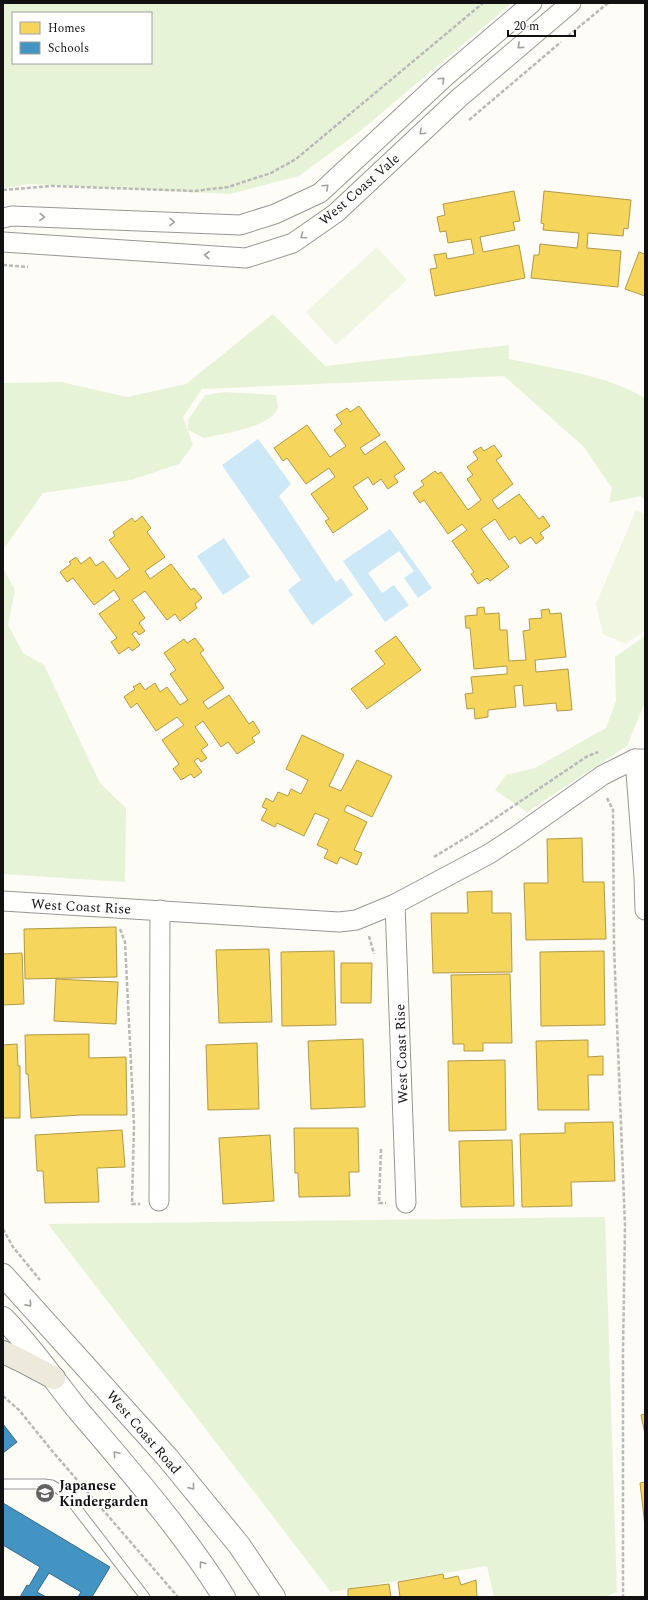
<svg xmlns="http://www.w3.org/2000/svg" width="648" height="1600" font-family="Spectral,serif">
<style>
.green{fill:#e7f3d7;fill-rule:evenodd}
.pitch{fill:#f0f6e1}
.water{fill:#cde8f7}
.homes{fill:#f6d55c;stroke:#b19a46}
.schools{fill:#4393c3;stroke:#346c8e}
.lines{fill:none;stroke-linecap:round;stroke-linejoin:round}
.service-casing{stroke:#979795;stroke-width:11}
.minor-casing{stroke:#979795;stroke-width:21}
.tertiary-casing{stroke:#979795;stroke-width:24}
.primary-casing{stroke:#858482;stroke-width:24}
.path{stroke:#b9b9b8;stroke-width:2.5;stroke-dasharray:4 2;stroke-linecap:butt}
.service{stroke:#fffffe;stroke-width:9}
.minor{stroke:#fffffe;stroke-width:19}
.tertiary{stroke:#fffffe;stroke-width:22}
.primary{stroke:#ede9dc;stroke-width:22}
.oneway{stroke:#a0a09f}
.labels{text-anchor:middle;stroke-width:4;stroke-linejoin:round;paint-order:stroke}
.street-label{font-size:14px;fill:#111;stroke:#fff}
.poi-label{font-size:14px;font-weight:bold;fill:#111;stroke:#fff;text-anchor:start}
</style>
<rect width="100%" height="100%" fill="#fdfcf7"/>
<g class="green">
<path d="M 3,3 L 512,3 L 359,132 L 299,176 L 230,194 L 30,184 L 3,188 ZM 13,13 L 151,13 L 151,63 L 13,63 Z"/>
<path d="M 273,314 L 325,366 L 509,345 L 509,359 C 555,369 604,374 645,398 L 645,499 L 641,496 L 609,503 L 612,488 L 583,446 L 504,376 L 202,389 L 183,417 L 193,445 L 179,464 L 131,480 L 43,493 L 3,550 L 3,383 L 61,382 L 127,397 L 186,384 Z"/>
<path d="M 224,392 L 276,395 C 276,398 278,404 278,407 C 274,427 221,434 204,438 L 188,430 L 188,420 L 205,395 Z"/>
<path d="M 3,568 L 15,590 L 8,625 L 23,653 L 44,665 L 100,783 L 126,808 L 125,882 L 3,874 Z"/>
<path d="M 645,636 L 645,702 L 627,746 L 527,812 L 495,790 L 506,775 L 535,768 L 606,728 L 616,701 L 615,657 Z"/>
<path d="M 605,1217 L 617,1592 L 604,1597 L 494,1597 L 487,1566 L 331,1592 L 48,1224 Z"/>
</g>
<g class="pitch">
<path d="M 377,247 L 407,280 L 336,345 L 306,312 Z"/>
<path d="M 636,510 L 645,514 L 645,630 L 626,644 L 603,634 L 596,604 Z"/>
</g>
<g class="water">
<path d="M 258,439 L 291,484 L 279,496 L 336,582 L 341,578 L 353,595 L 312,625 L 288,590 L 301,580 L 222,465 Z"/>
<path d="M 390,529 L 432,588 L 418,598 L 404,578 L 414,571 L 399,551 L 368,573 L 382,593 L 394,585 L 409,605 L 385,622 L 343,561 Z"/>
<path d="M 224,538 L 250,577 L 223,595 L 197,556 Z"/>
</g>
<g class="homes">
<path d="M 514,191 L 520,221 L 513,222 L 515,230 L 480,237 L 483,252 L 519,245 L 525,278 L 435,296 L 430,269 L 437,268 L 434,255 L 446,253 L 447,259 L 474,254 L 471,239 L 448,243 L 446,231 L 440,232 L 437,217 L 445,215 L 443,204 Z"/>
<path d="M 544,191 L 631,200 L 628,229 L 624,228 L 623,236 L 588,233 L 587,248 L 621,251 L 618,287 L 531,278 L 534,255 L 539,255 L 540,244 L 577,248 L 579,233 L 543,230 L 544,224 L 541,223 Z"/>
<path d="M 639,252 L 645,254 L 645,296 L 625,289 Z"/>
<path d="M 359,406 L 380,435 L 360,448 L 365,455 L 385,441 L 405,469 L 394,476 L 398,482 L 388,489 L 381,479 L 373,485 L 368,477 L 353,487 L 368,509 L 333,533 L 325,521 L 329,519 L 311,494 L 335,477 L 329,468 L 306,484 L 287,458 L 283,461 L 274,448 L 307,425 L 330,457 L 346,446 L 334,430 L 342,424 L 336,415 L 347,408 L 350,412 Z"/>
<path d="M 494,445 L 502,456 L 496,460 L 513,484 L 492,500 L 498,509 L 519,494 L 539,519 L 543,516 L 550,526 L 540,533 L 544,538 L 536,544 L 531,537 L 520,544 L 515,536 L 509,540 L 495,519 L 481,529 L 509,567 L 490,581 L 487,578 L 478,584 L 471,574 L 474,572 L 452,541 L 467,530 L 462,524 L 448,534 L 424,500 L 420,503 L 413,493 L 424,485 L 421,481 L 435,471 L 438,474 L 441,472 L 468,510 L 481,500 L 467,479 L 473,475 L 467,467 L 478,459 L 473,452 L 481,447 L 484,451 Z"/>
<path d="M 142,516 L 151,528 L 147,532 L 165,557 L 145,571 L 150,579 L 171,564 L 191,590 L 194,588 L 202,598 L 195,604 L 197,608 L 180,621 L 175,614 L 167,620 L 145,591 L 132,600 L 145,618 L 139,623 L 145,631 L 139,635 L 136,631 L 132,634 L 140,645 L 132,651 L 129,647 L 119,654 L 111,642 L 117,638 L 99,614 L 120,599 L 114,590 L 94,605 L 73,578 L 67,582 L 60,572 L 71,564 L 69,562 L 76,557 L 81,564 L 90,557 L 96,566 L 103,561 L 117,579 L 130,569 L 109,540 L 115,536 L 113,532 L 132,518 L 135,522 Z"/>
<path d="M 484,607 L 485,614 L 499,613 L 500,630 L 507,630 L 509,661 L 526,660 L 523,631 L 530,630 L 529,619 L 542,618 L 541,610 L 549,609 L 550,614 L 561,613 L 566,657 L 535,660 L 536,672 L 568,669 L 572,710 L 557,711 L 556,703 L 524,706 L 522,685 L 514,686 L 516,707 L 488,710 L 488,717 L 475,719 L 474,708 L 467,709 L 465,694 L 473,693 L 471,677 L 507,674 L 507,666 L 474,669 L 470,628 L 466,628 L 465,616 L 477,615 L 477,608 Z"/>
<path d="M 396,636 L 421,670 L 367,709 L 351,689 L 385,664 L 375,651 Z"/>
<path d="M 195,638 L 204,650 L 200,653 L 224,688 L 203,702 L 208,709 L 229,695 L 249,724 L 253,721 L 260,732 L 252,738 L 255,742 L 237,754 L 228,742 L 221,747 L 203,721 L 195,727 L 208,745 L 201,750 L 207,758 L 201,762 L 198,758 L 194,761 L 202,772 L 194,778 L 191,774 L 181,780 L 173,769 L 179,764 L 162,740 L 184,725 L 177,717 L 156,731 L 137,703 L 131,708 L 124,697 L 135,689 L 133,687 L 140,683 L 145,690 L 155,683 L 160,692 L 167,687 L 180,705 L 188,700 L 170,674 L 176,670 L 164,653 L 184,639 L 187,643 Z"/>
<path d="M 302,735 L 344,755 L 329,786 L 341,791 L 357,760 L 392,776 L 372,817 L 347,805 L 344,811 L 367,822 L 354,850 L 362,853 L 357,865 L 340,857 L 337,864 L 324,858 L 328,850 L 317,845 L 329,819 L 315,813 L 304,836 L 277,823 L 275,827 L 261,820 L 267,809 L 262,807 L 266,798 L 273,802 L 278,792 L 288,796 L 291,789 L 301,794 L 308,780 L 286,769 Z"/>
<path d="M 582,838 L 583,882 L 604,882 L 606,939 L 526,940 L 524,883 L 548,883 L 547,839 Z"/>
<path d="M 492,891 L 492,913 L 511,913 L 512,972 L 433,973 L 431,913 L 468,913 L 467,892 Z"/>
<path d="M 116,927 L 117,977 L 25,979 L 24,929 Z"/>
<path d="M 269,949 L 272,1022 L 219,1023 L 216,950 Z"/>
<path d="M 334,951 L 336,1025 L 282,1026 L 281,952 Z"/>
<path d="M 604,951 L 605,1025 L 541,1026 L 540,952 Z"/>
<path d="M 22,953 L 24,1004 L 3,1005 L 3,954 Z"/>
<path d="M 341,963 L 372,963 L 371,1003 L 341,1003 Z"/>
<path d="M 510,974 L 512,1043 L 483,1043 L 483,1051 L 464,1051 L 464,1044 L 453,1044 L 451,975 Z"/>
<path d="M 56,979 L 118,982 L 116,1024 L 54,1021 Z"/>
<path d="M 89,1034 L 89,1058 L 126,1057 L 127,1115 L 81,1115 L 31,1118 L 28,1074 L 26,1074 L 25,1035 Z"/>
<path d="M 363,1039 L 365,1107 L 311,1109 L 308,1041 Z"/>
<path d="M 588,1040 L 588,1057 L 603,1056 L 603,1075 L 588,1075 L 589,1110 L 538,1110 L 536,1041 Z"/>
<path d="M 257,1043 L 259,1109 L 208,1110 L 206,1045 Z"/>
<path d="M 17,1044 L 18,1066 L 20,1066 L 20,1118 L 3,1118 L 3,1045 Z"/>
<path d="M 505,1060 L 506,1130 L 449,1131 L 448,1061 Z"/>
<path d="M 613,1122 L 615,1181 L 571,1182 L 572,1206 L 522,1207 L 520,1134 L 565,1133 L 565,1123 Z"/>
<path d="M 294,1128 L 358,1128 L 359,1172 L 349,1172 L 350,1196 L 299,1197 L 298,1173 L 295,1173 Z"/>
<path d="M 122,1130 L 125,1167 L 97,1168 L 99,1202 L 45,1203 L 43,1171 L 37,1171 L 35,1135 Z"/>
<path d="M 270,1135 L 274,1201 L 223,1204 L 219,1138 Z"/>
<path d="M 512,1140 L 514,1206 L 461,1207 L 459,1141 Z"/>
<path d="M 645,1414 L 645,1434 L 641,1415 Z"/>
<path d="M 645,1482 L 645,1526 L 640,1483 Z"/>
<path d="M 443,1574 L 444,1579 L 458,1576 L 461,1585 L 476,1580 L 477,1597 L 400,1597 L 398,1582 Z"/>
<path d="M 389,1584 L 391,1597 L 348,1597 L 348,1589 Z"/>
</g>
<g class="schools">
<path d="M 3,1424 L 17,1442 L 3,1453 Z"/>
<path d="M 3,1503 L 110,1567 L 92,1597 L 78,1597 L 81,1592 L 49,1573 L 37,1592 L 46,1597 L 20,1597 L 27,1585 L 29,1586 L 40,1567 L 3,1545 Z"/>
</g>
<g class="lines">
<g class="service-casing">
<path id="service" d="M 3,1484 L 44,1484 L 52,1485 L 65,1493 L 145,1597"/>
</g>
<g class="minor-casing">
<g id="minor">
<path d="M 3,218 L 12,216 L 240,225 L 275,214 L 320,193 L 446,76 L 532,3"/>
<path d="M 3,242 L 246,258 L 293,243 L 336,213 L 459,98 L 571,3"/>
<path d="M 635,759 L 644,877 L 645,910"/>
<path d="M 3,901 L 339,922 L 356,920 L 395,904 L 489,854 L 515,837 L 603,775 L 635,759 L 645,759"/>
<path d="M 395,904 L 406,1203"/>
<path d="M 159,1201 L 160,910"/>
</g>
</g>
<g class="tertiary-casing">
<g id="tertiary">
<path d="M 3,1275 L 167,1457 L 239,1545 L 274,1597"/>
<path d="M 3,1318 C 31,1346 53,1379 78,1410 C 129,1470 182,1530 224,1597"/>
</g>
</g>
<g class="primary-casing">
<path id="primary" d="M 3,1352 L 22,1361 L 54,1378"/>
</g>
<g class="path">
<path d="M 568,36 L 608,3"/>
<path d="M 469,120 L 561,42"/>
<path d="M 3,190 L 52,186 L 195,191 L 228,187 L 271,173 L 296,159 L 483,3"/>
<path d="M 3,265 L 28,267"/>
<path d="M 607,798 L 613,810 L 614,947 L 625,1226 L 623,1351 L 623,1597"/>
<path d="M 434,857 L 475,832 L 586,757 L 598,752"/>
<path d="M 120,929 L 125,942 L 134,1125 L 132,1204 L 140,1204"/>
<path d="M 369,936 L 374,954"/>
<path d="M 381,1149 L 379,1203 L 386,1203"/>
<path d="M 3,1229 L 13,1247 L 40,1280"/>
<path d="M 3,1396 L 19,1410 L 53,1452 L 178,1597"/>
</g>
<use href="#service" class="service"/>
<use href="#minor" class="minor"/>
<use href="#tertiary" class="tertiary"/>
<use href="#primary" class="primary"/>
</g>
<defs><path id="oneway-chevron" d="M-2-3.5L2.5 0L-2 3.5" fill="none" stroke-width="1.6" stroke-linecap="round" stroke-linejoin="round"/></defs>
<g class="oneway">
<use href="#oneway-chevron" transform="translate(520 46) rotate(140)"/>
<use href="#oneway-chevron" transform="translate(442 80) rotate(-43)"/>
<use href="#oneway-chevron" transform="translate(422 132) rotate(137)"/>
<use href="#oneway-chevron" transform="translate(326 187) rotate(-43)"/>
<use href="#oneway-chevron" transform="translate(42 217) rotate(2)"/>
<use href="#oneway-chevron" transform="translate(172 222) rotate(2)"/>
<use href="#oneway-chevron" transform="translate(303 236) rotate(145)"/>
<use href="#oneway-chevron" transform="translate(207 255) rotate(-177)"/>
<use href="#oneway-chevron" transform="translate(29 1304) rotate(48)"/>
<use href="#oneway-chevron" transform="translate(116 1454) rotate(-130)"/>
<use href="#oneway-chevron" transform="translate(192 1487) rotate(51)"/>
<use href="#oneway-chevron" transform="translate(202 1564) rotate(-127)"/>
</g>
<defs>
<g id="school-disc" transform="scale(1)"><circle r="9.5" fill="#646362" stroke="#fff"/><path d="M0-5L7-2L0 1L-7-2ZM-4 1L0 2.5L4 1V4Q0 6-4 4Z" fill="#fff"/></g>
</defs>
<g fill-rule="evenodd">
<use href="#school-disc" x="45" y="1493"/>
</g>
<g class="labels">
<g class="street-label">
<text transform="translate(359 189) rotate(-41)" y="5">West Coast Vale</text>
<text transform="translate(81 906) rotate(3)" y="5">West Coast Rise</text>
<text transform="translate(401 1054) rotate(-92)" y="5">West Coast Rise</text>
<text transform="translate(144 1432) rotate(49)" y="5">West Coast Road</text>
</g>
<g class="poi-label">
<text x="59" y="1490">Japanese<tspan x="59" dy="16">Kindergarden</tspan></text>
</g>
</g>
<rect width="648" height="1600" fill="none" stroke="#111111" stroke-width="8"/>
<rect x="12" y="12" width="140" height="52" fill="#ffffff" stroke="#a0a0a0"/>
<rect x="20" y="22" width="20" height="12" fill="#f6d55c" stroke="#a0a0a0"/>
<text x="48" y="32" font-size="12" fill="#111111">Homes</text>
<rect x="20" y="42" width="20" height="12" fill="#4393c3" stroke="#a0a0a0"/>
<text x="48" y="52" font-size="12" fill="#111111">Schools</text>
<path d="M508 30v6h67v-6" fill="none" stroke="#111111" stroke-width="2"/>
<text x="514" y="30" font-size="12" fill="#111111" stroke="#ffffff" stroke-width="3" paint-order="stroke">20 m</text>
</svg>
